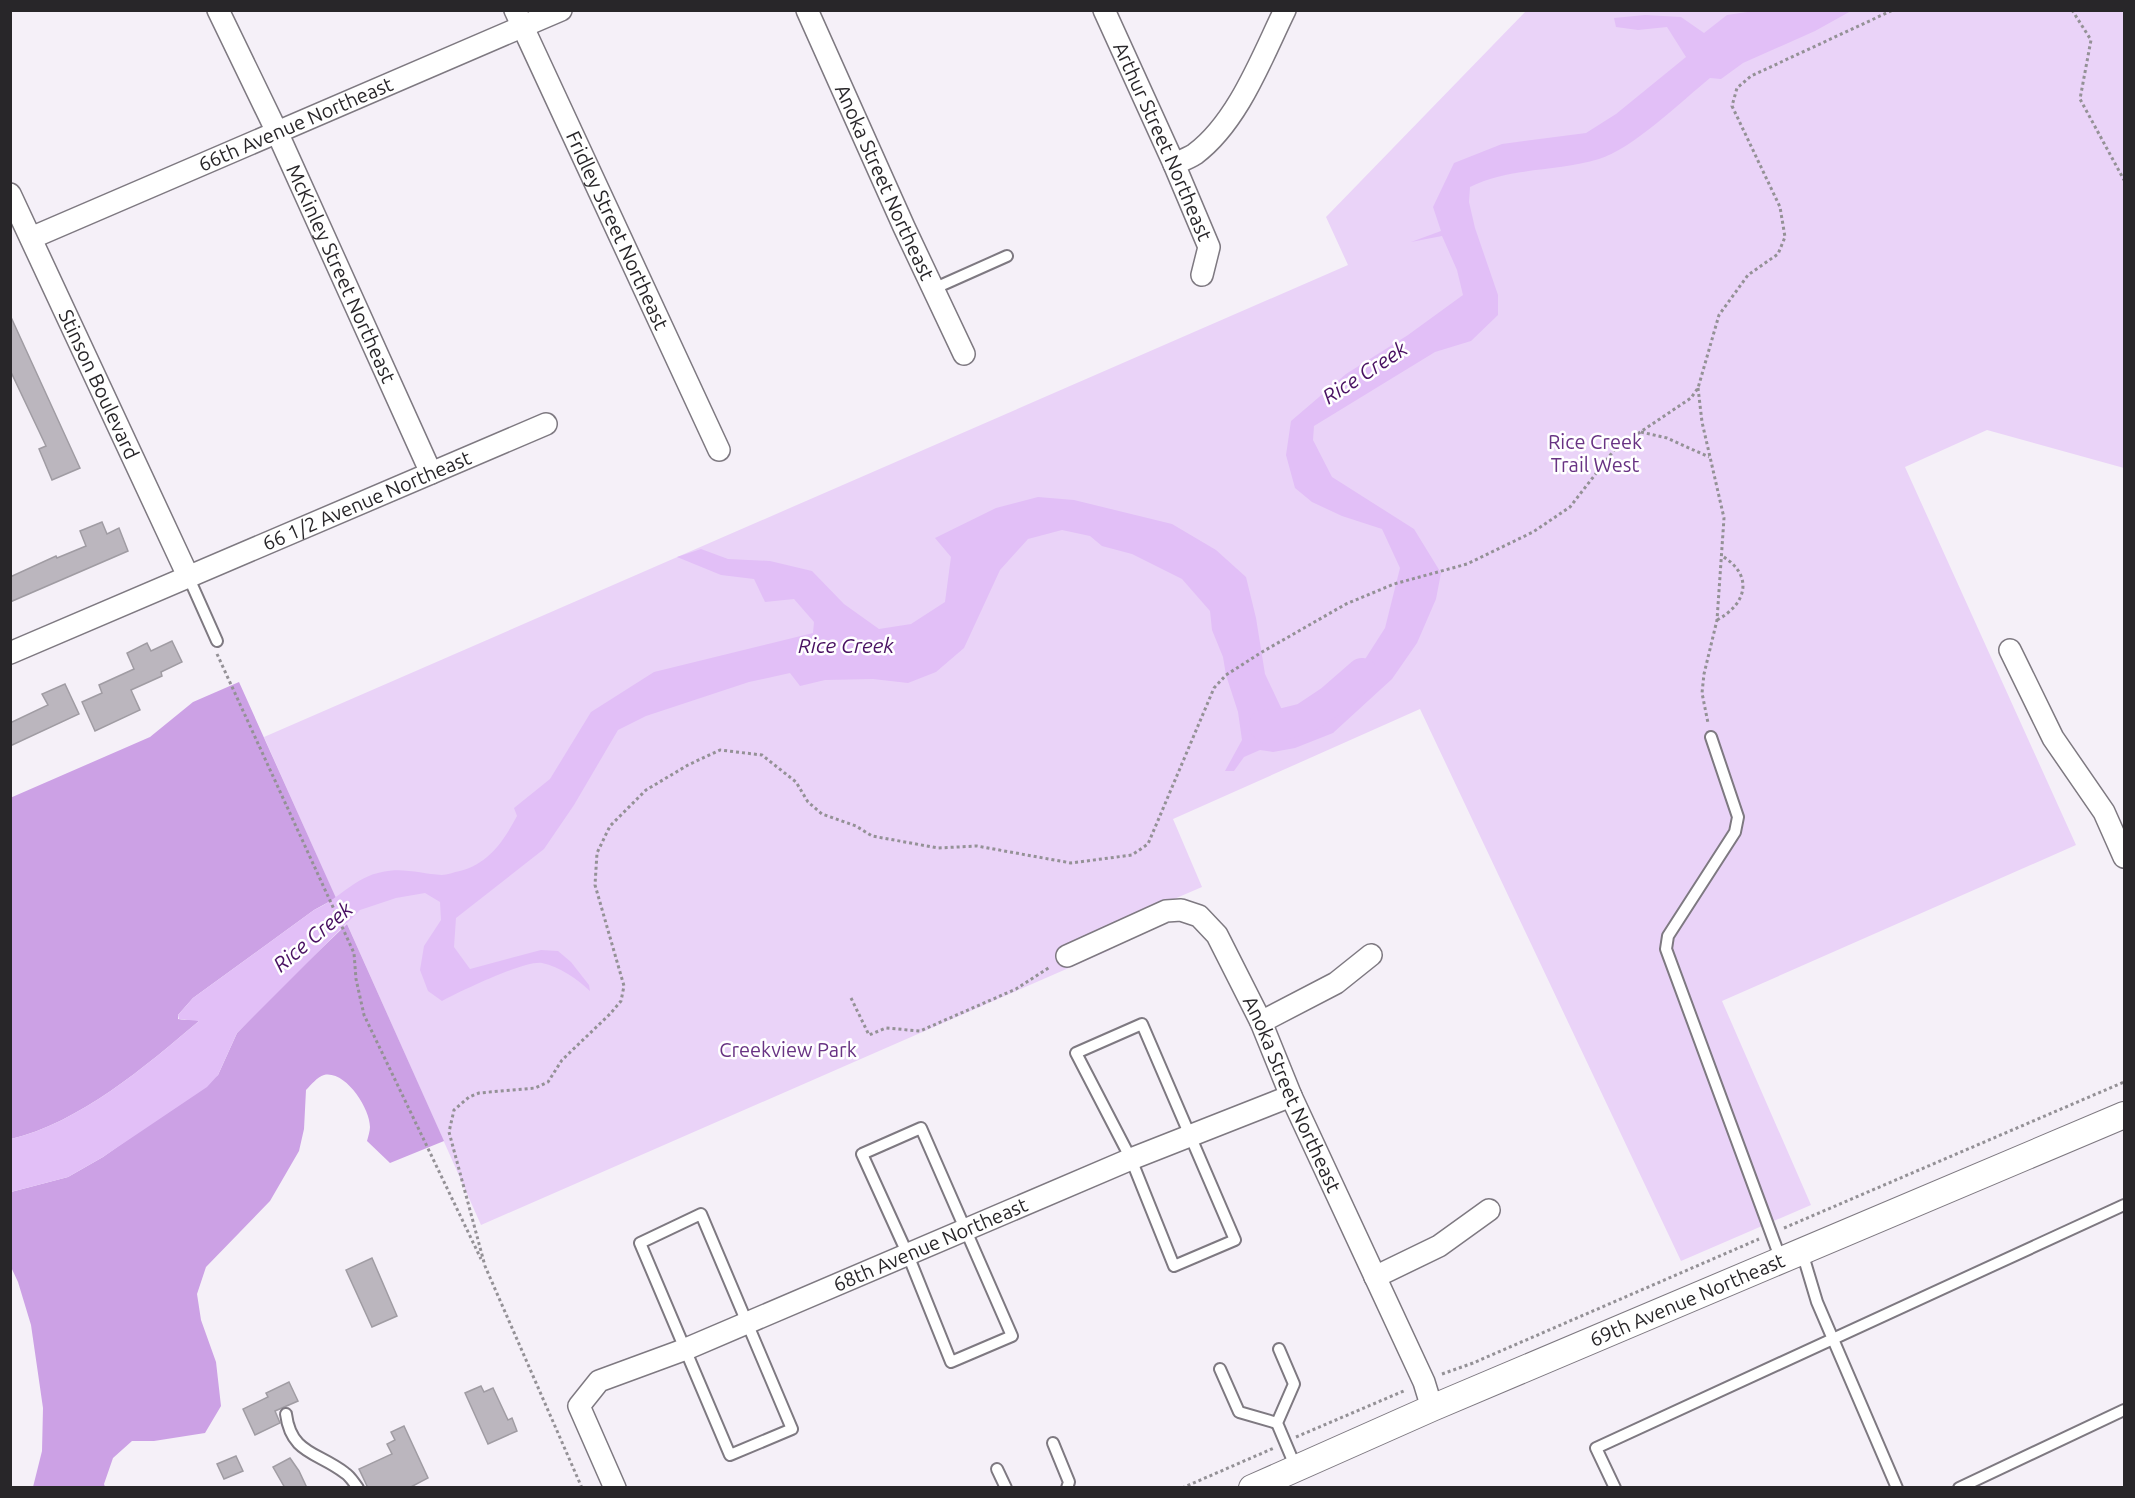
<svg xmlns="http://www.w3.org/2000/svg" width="2135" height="1498" font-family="Ubuntu,sans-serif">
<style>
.green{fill:#ead3f8}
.forest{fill:#cca1e5}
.water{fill:#e2bff7}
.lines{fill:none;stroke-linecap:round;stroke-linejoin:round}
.river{stroke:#e2bff7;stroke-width:32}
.building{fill:#bbb6be;stroke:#a09ca3;stroke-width:1.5}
.service-casing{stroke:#7e7981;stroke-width:14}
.minor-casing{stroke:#7e7981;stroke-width:24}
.tertiary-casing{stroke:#7e7981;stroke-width:28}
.path{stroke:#949196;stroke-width:3;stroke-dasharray:3 3;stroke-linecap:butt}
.service{stroke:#fff;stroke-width:10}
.minor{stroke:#fff;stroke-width:21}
.tertiary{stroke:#fff;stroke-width:26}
.labels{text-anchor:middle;stroke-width:5;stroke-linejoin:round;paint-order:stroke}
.street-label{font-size:20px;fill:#282629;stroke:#fff}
.park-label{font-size:20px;fill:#683383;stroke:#fff}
.water-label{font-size:21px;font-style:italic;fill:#491162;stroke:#fff}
</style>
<rect width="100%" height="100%" fill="#f5f0f8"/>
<path class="green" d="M 1526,11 L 2124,11 L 2124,468 L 1987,430 L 1905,467 L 2076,845 L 1722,1001 L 1811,1205 L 1681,1261 L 1420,709 L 1173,819 L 1202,887 L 1102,930 L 1110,950 L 481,1225 L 264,737 L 1348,265 L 1326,217 Z"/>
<g class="forest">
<path d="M 239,682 L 336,898 L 314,910 L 193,998 L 178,1015 L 178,1019 C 186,1021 192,1018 199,1021 C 146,1066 79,1123 11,1139 L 10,798 L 150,737 L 193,702 Z"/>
<path d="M 347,924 L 444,1141 L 390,1163 L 367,1141 C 368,1137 370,1131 370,1127 C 370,1108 345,1070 324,1075 C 317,1077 311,1085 306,1090 L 304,1129 L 299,1151 L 270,1201 L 206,1267 L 197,1294 L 201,1320 L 216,1362 L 221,1406 L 205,1433 L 154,1441 L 132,1441 L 113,1458 L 104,1484 L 105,1487 L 33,1487 L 42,1451 L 43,1408 L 31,1325 L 18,1282 L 11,1267 L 11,1192 L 68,1177 L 103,1157 L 218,1075 L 237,1033 L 280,988 Z"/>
</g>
<path class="water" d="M 1761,10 L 1851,11 L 1815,31 L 1743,63 L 1721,79 L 1710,78 C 1683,100 1631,150 1599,159 C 1557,172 1509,167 1470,187 L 1469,202 L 1475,228 L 1498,295 L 1498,315 L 1471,341 L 1435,352 L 1314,426 L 1313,440 L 1332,477 L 1414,529 L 1441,573 L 1436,599 L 1417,643 L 1392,679 L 1333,733 L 1295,748 L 1273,752 L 1260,750 L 1244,757 L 1234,771 L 1225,771 L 1242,740 L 1238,712 L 1226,675 L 1223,657 L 1212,630 L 1210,611 L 1182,579 L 1132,554 L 1102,546 L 1090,536 L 1062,530 L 1028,539 L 1000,570 L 964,648 L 936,672 L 908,683 L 873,679 L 825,680 L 800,686 L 790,673 L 749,682 L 646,716 L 618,730 L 574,805 L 544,849 L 456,918 L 454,947 L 470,969 L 541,950 L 558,951 L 571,962 L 589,985 L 590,991 C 576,978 560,967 542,963 C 525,960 459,992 442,1001 L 428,991 L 420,970 L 424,946 L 441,920 L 440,902 L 425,893 L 396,898 L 360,910 L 237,1033 L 218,1075 L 207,1087 L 103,1157 L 68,1177 L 11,1192 L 11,1139 C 79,1123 146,1066 199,1021 L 179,1019 L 178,1015 L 193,998 L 314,910 C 339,899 355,877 382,872 C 403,867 422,874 442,875 C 447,875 454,872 460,871 C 489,863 503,842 517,816 L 514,808 L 550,779 L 591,712 L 654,672 L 813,633 L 814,622 L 794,599 L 765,602 L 754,579 L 721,575 L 677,557 L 701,549 L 728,559 L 770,561 L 812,571 L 844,604 L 879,629 L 911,624 L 945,602 L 951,557 L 935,538 L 996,508 L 1038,497 L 1074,500 L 1172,524 L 1216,550 L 1246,577 L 1256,618 L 1265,674 L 1283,712 L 1304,719 L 1331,701 L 1360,667 L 1385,628 L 1400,568 L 1382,529 L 1342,516 L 1312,502 L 1295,488 L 1286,455 L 1291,421 L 1346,374 L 1408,335 L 1463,295 L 1457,270 L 1442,236 L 1411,242 L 1441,231 L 1433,207 L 1454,163 L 1502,144 L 1586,133 L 1616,114 L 1686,57 L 1667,27 L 1638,30 L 1616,27 L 1614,18 L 1645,15 L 1681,17 L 1704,33 L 1727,15 Z"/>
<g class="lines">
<path class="river" d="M 1265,725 L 1268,728 L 1304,719 L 1331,701 L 1362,674"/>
</g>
<g class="building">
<path d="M 10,315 L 80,468 L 52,480 L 39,449 L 46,446 L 10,370 Z"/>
<path d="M 102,522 L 107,534 L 119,528 L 128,551 L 10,602 L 10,577 L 56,556 L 57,558 L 86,546 L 80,531 Z"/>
<path d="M 172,641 L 182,662 L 161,672 L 162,676 L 131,690 L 140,710 L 95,731 L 82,702 L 102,693 L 99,685 L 134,669 L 127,653 L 147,643 L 151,651 Z"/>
<path d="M 65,684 L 79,714 L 10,746 L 10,723 L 48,705 L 42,694 Z"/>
<path d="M 372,1258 L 397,1316 L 372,1327 L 346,1270 Z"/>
<path d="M 289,1382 L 298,1401 L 275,1411 L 280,1423 L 255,1435 L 243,1409 L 268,1397 L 266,1393 Z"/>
<path d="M 481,1386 L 484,1392 L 493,1388 L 508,1420 L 512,1418 L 517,1431 L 488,1444 L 465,1393 Z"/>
<path d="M 404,1426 L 428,1478 L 409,1488 L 368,1488 L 359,1469 L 392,1454 L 387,1444 L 395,1440 L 391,1432 Z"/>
<path d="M 236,1456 L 243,1471 L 224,1479 L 217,1464 Z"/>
<path d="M 290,1458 L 299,1471 L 307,1488 L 285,1488 L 273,1467 Z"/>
</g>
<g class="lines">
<g class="service-casing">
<g id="service">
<path d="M 933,289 L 1007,256"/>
<path d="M 188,576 L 217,641"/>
<path d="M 1711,737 L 1738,817 L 1735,832 L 1668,936 L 1666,949 L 1781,1260"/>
<path d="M 1142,1024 L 1235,1240 L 1174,1266 L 1131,1159 L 1076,1053 Z"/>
<path d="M 921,1128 L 1012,1336 L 951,1362 L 908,1255 L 862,1154 Z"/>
<path d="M 701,1214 L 792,1429 L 730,1455 L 640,1243 Z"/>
<path d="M 1802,1252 L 1817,1302 L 1897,1488"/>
<path d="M 1279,1349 L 1294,1384 L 1277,1423 L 1296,1468"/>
<path d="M 1220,1369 L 1239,1412 L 1277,1423"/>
<path d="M 286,1414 C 291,1454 318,1452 345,1473 C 350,1476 354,1483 358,1488"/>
<path d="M 1053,1443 L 1069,1482 L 1067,1488"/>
<path d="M 997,1469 L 1006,1488"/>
<path d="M 1615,1488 L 1596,1448 L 2124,1205"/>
<path d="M 1959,1488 L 2124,1410"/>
</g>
</g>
<g class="minor-casing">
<g id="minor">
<path id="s1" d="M 218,10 L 277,132 L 431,473"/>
<path id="s2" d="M 515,10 L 719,450"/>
<path id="s3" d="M 807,10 L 904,227 L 964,354"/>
<path id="s4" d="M 1104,10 L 1174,164 L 1209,247 L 1202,275"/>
<path d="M 1174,164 C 1181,161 1189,158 1195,154 C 1238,122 1262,57 1285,10"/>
<path id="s5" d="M 10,194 L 188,576"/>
<path id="s6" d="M 31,238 L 561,10"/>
<path d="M 2010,650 L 2053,738 L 2104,812 L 2124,857"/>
<path id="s7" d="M 10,653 L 546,424"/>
<path id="s8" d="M 1067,956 L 1166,911 L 1181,910 L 1199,916 L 1217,935 L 1261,1022 L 1291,1096 L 1424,1382 L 1432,1408"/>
<path d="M 1261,1022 L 1336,983 L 1371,955"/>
<path d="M 1375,1277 L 1439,1246 L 1489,1210"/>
<path id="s9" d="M 615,1488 L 579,1406 L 599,1381 L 686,1349 L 1131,1159 L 1291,1096"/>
</g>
</g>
<g class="tertiary-casing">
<g id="tertiary">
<path id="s10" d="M 1252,1488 L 1432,1408 L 2124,1115"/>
</g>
</g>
<g class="path">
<path d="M 2072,10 L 2091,40 L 2080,99 L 2124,180"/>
<path d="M 1698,388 L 1702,422 L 1724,518 L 1717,620 L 1704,674 L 1702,693 L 1708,723"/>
<path d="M 1641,432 L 1667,438 L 1709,457"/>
<path d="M 1717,620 C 1747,604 1754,575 1722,556"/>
<path d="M 217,654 L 354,953 L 356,979 L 364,1015 L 481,1259"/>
<path d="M 851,998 L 869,1035 L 886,1028 L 920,1031 L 1016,989 L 1050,967"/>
<path d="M 1784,1228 L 2124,1082"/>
<path d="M 1442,1374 L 1473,1363 L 1759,1239"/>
<path d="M 1296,1437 L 1406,1390"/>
<path d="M 582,1488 L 485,1266 L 449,1132 L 454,1110 L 469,1097 L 479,1093 L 535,1088 L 548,1082 L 562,1060 L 610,1014 L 621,1001 L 624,986 L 595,885 L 597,853 L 610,826 L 646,790 L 688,765 L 720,750 L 762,755 L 796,782 L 808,802 L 822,814 L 856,826 L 872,836 L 938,848 L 977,846 L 1071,863 L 1132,855 L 1148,844 L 1214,688 L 1226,675 L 1262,652 L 1346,604 L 1394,584 L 1467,564 L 1533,532 L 1570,507 L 1615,449 L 1691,398 L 1698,388 L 1719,315 L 1748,275 L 1778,254 L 1785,237 L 1780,207 L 1732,106 L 1737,88 L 1751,76 L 1893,10"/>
<path d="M 1182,1488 L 1274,1448"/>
</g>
<use href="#service" class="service"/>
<use href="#minor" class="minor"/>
<use href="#tertiary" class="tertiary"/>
</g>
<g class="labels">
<g class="street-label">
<text dy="7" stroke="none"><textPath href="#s6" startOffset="288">66th Avenue Northeast</textPath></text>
<text dy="7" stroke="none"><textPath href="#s4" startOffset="144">Arthur Street Northeast</textPath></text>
<text dy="7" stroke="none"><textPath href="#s3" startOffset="189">Anoka Street Northeast</textPath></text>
<text dy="7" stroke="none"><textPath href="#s2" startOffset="243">Fridley Street Northeast</textPath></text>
<text dy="7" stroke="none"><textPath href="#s1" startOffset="291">McKinley Street Northeast</textPath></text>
<text dy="7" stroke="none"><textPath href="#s5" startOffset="210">Stinson Boulevard</textPath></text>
<text dy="7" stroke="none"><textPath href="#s7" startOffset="388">66 1/2 Avenue Northeast</textPath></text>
<text dy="7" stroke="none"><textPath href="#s8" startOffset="345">Anoka Street Northeast</textPath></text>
<text dy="7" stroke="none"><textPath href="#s9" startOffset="480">68th Avenue Northeast</textPath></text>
<text dy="7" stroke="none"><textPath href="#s10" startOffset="474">69th Avenue Northeast</textPath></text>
</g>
<g class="park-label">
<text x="1595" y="449">Rice Creek<tspan x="1595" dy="23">Trail West</tspan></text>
<text x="788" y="1057">Creekview Park</text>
</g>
<g class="water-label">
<text transform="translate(1365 373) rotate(-33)" y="7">Rice Creek</text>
<text x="846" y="653">Rice Creek</text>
<text transform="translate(313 937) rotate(-40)" y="7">Rice Creek</text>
</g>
</g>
<rect width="2135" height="1498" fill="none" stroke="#282629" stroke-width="24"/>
</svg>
